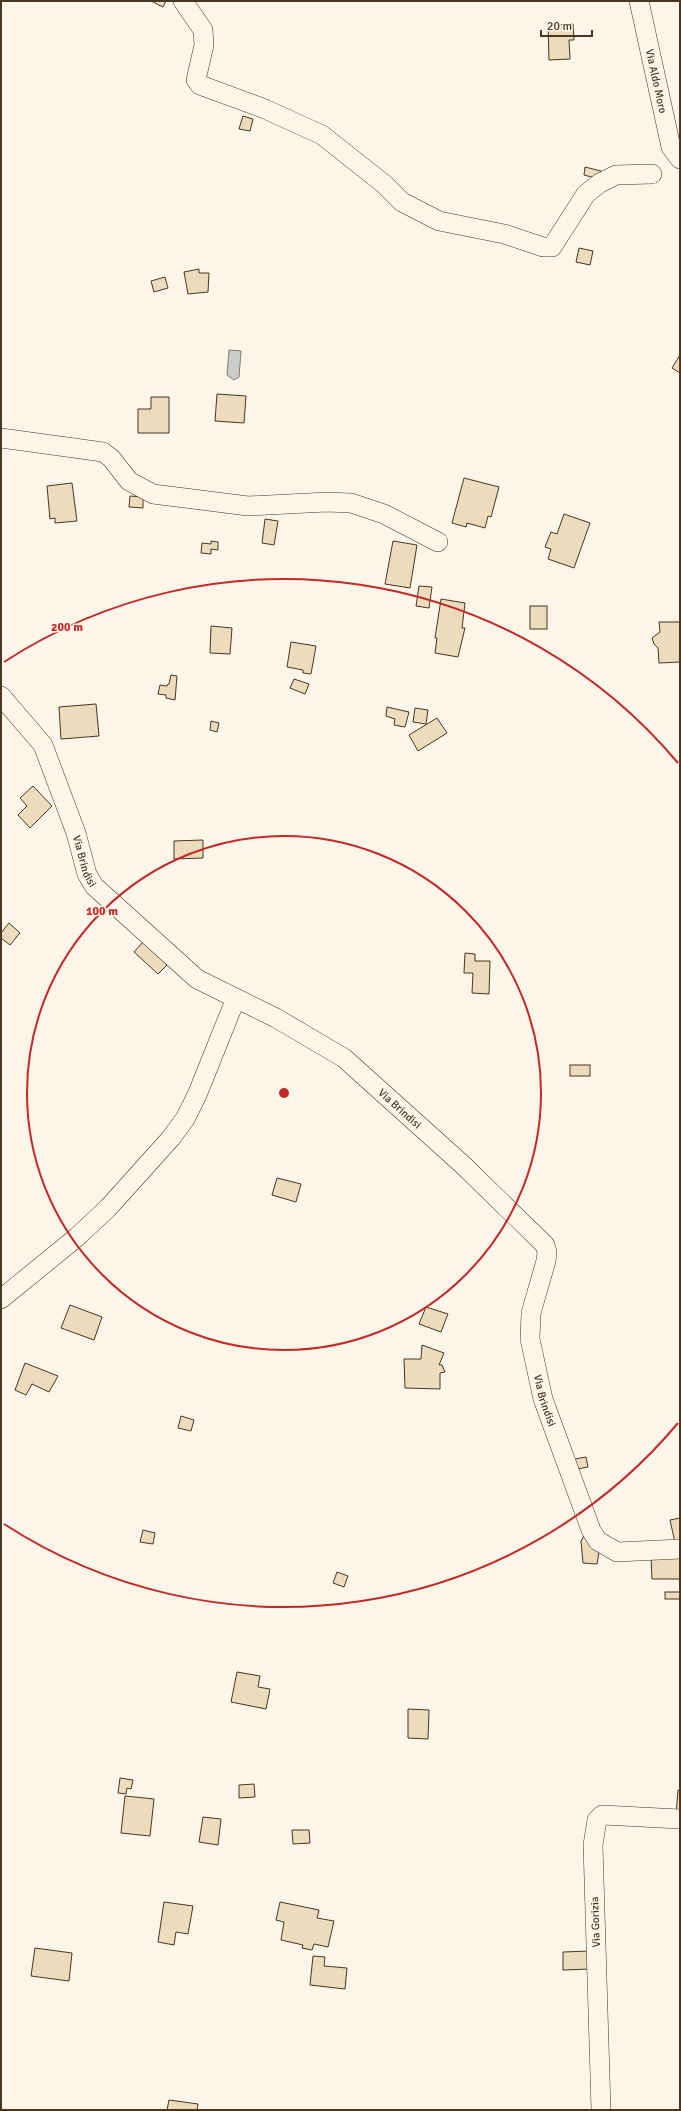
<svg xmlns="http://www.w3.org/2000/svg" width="681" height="2111" font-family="Signika,sans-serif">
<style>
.water{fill:#c9cecd;stroke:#887966}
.building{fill:#ecdcbc;stroke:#4a3520}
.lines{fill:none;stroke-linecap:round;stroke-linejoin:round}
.minor-casing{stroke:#4a3520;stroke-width:20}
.minor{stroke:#fbf6e9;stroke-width:19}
.ring{fill:none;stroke:#c62828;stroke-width:2}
.labels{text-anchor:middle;stroke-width:3;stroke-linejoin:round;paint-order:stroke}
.street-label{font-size:11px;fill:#4a3520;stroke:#fbf6e9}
.centre{fill:#c62828;stroke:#fbf6e9;stroke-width:2}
.ring-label{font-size:12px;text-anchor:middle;font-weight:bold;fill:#c62828;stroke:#fbf6e9;stroke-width:3;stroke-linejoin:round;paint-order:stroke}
</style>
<rect width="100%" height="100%" fill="#fbf6e9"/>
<path class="water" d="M 229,350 L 241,351 L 239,377 L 234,380 L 227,375 Z"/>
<g class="building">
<path d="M 151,1 L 166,1 L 163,7 Z"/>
<path d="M 573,24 L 574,40 L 569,40 L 570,59 L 549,60 L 548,25 Z"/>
<path d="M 243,116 L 253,119 L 250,131 L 239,129 Z"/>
<path d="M 585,167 L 601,171 L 599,179 L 584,175 Z"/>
<path d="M 579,248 L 593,251 L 590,265 L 576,262 Z"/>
<path d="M 199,269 L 199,273 L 209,273 L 208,292 L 188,294 L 184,272 Z"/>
<path d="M 165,277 L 168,288 L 154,292 L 151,281 Z"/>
<path d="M 680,355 L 680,373 L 672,368 Z"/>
<path d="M 217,394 L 246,396 L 244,423 L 215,421 Z"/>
<path d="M 151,397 L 169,397 L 169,433 L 138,433 L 138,409 L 151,409 Z"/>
<path d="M 464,478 L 499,487 L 491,517 L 488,516 L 485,528 L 467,523 L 466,527 L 452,523 Z"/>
<path d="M 72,483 L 77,521 L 55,523 L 55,518 L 50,519 L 47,486 Z"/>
<path d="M 130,496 L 143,497 L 143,508 L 129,507 Z"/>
<path d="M 564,514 L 590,523 L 574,568 L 548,559 L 551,549 L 545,547 L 551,532 L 557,534 Z"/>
<path d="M 265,519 L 278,521 L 274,545 L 262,543 Z"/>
<path d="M 211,541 L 218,542 L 218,550 L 211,549 L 211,554 L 201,553 L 202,543 L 211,544 Z"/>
<path d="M 393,541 L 417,545 L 410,588 L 385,584 Z"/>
<path d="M 419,586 L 432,587 L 429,608 L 416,606 Z"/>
<path d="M 441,599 L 465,603 L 462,628 L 465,628 L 458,657 L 435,653 L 437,638 L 435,638 Z"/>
<rect x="530" y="606" width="17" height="23"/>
<path d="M 659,622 L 680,622 L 680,662 L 659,663 L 658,648 L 654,644 L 652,638 L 660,632 Z"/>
<path d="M 211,626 L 232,628 L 230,654 L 210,653 Z"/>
<path d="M 291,642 L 316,646 L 311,674 L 303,673 L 303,670 L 287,667 Z"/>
<path d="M 171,675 L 177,676 L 175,700 L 166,698 L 166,695 L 158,694 L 160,685 L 167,686 L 168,684 L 169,684 Z"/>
<path d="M 294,679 L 309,684 L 305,694 L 290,688 Z"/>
<path d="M 96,704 L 99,736 L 61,739 L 59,707 Z"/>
<path d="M 387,707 L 409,712 L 405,727 L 394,725 L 395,719 L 386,716 Z"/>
<path d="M 415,708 L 428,710 L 426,724 L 413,722 Z"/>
<path d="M 437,718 L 447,733 L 418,751 L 409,735 Z"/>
<path d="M 211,721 L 219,723 L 217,732 L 210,730 Z"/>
<path d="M 33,786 L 52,806 L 30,828 L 18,815 L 27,806 L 20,798 Z"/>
<path d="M 203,840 L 203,858 L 174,859 L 174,841 Z"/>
<path d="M 9,923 L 20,933 L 10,945 L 1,938 L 1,933 Z"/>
<path d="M 145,940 L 167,960 L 167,965 L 158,974 L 134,952 Z"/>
<path d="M 465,953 L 475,954 L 475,961 L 490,961 L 489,994 L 472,993 L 473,973 L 464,973 Z"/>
<rect x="570" y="1065" width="20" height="11"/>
<path d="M 277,1178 L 301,1184 L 296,1202 L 272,1195 Z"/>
<path d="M 70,1305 L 102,1317 L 94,1340 L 61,1328 Z"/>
<path d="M 426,1307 L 448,1314 L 441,1332 L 419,1324 Z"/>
<path d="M 422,1345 L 444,1353 L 439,1365 L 442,1365 L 445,1372 L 440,1373 L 440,1389 L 405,1388 L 404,1359 L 421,1359 Z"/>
<path d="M 25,1363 L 58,1376 L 49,1392 L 32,1384 L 26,1395 L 15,1390 Z"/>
<path d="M 181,1416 L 194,1420 L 191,1431 L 178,1428 Z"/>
<path d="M 586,1457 L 588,1467 L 572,1470 L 570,1460 Z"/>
<path d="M 680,1518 L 680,1546 L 676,1547 L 670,1520 Z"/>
<path d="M 143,1530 L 155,1533 L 153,1544 L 140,1542 Z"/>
<path d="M 584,1536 L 599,1552 L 597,1564 L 583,1563 L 581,1541 Z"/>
<path d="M 680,1557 L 680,1579 L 652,1579 L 651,1558 Z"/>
<path d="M 337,1572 L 348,1576 L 344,1587 L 333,1583 Z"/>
<rect x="665" y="1592" width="15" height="7"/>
<path d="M 237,1672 L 260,1676 L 258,1687 L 270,1689 L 266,1709 L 231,1702 Z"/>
<path d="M 408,1709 L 429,1710 L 428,1739 L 408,1738 Z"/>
<path d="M 120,1778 L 133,1780 L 131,1789 L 127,1788 L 126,1794 L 118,1793 Z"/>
<path d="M 254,1784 L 255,1797 L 239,1798 L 239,1785 Z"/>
<path d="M 678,1790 L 680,1791 L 680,1815 L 676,1815 Z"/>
<path d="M 125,1796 L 154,1799 L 150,1836 L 121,1833 Z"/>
<path d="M 203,1817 L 221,1819 L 218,1845 L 199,1842 Z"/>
<path d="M 292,1830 L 309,1830 L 310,1843 L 293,1844 Z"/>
<path d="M 164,1902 L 193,1906 L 188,1934 L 176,1932 L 174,1945 L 158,1942 Z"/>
<path d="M 280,1902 L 319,1910 L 317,1918 L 334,1921 L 328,1947 L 314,1944 L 312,1950 L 302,1948 L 303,1945 L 281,1940 L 284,1922 L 276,1920 Z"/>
<path d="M 35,1948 L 72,1953 L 69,1981 L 31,1976 Z"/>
<path d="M 590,1951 L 591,1969 L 563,1970 L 563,1952 Z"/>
<path d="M 313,1956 L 325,1957 L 324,1966 L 347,1968 L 345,1989 L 310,1985 Z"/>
<path d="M 169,2100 L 198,2104 L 197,2110 L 167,2110 Z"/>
</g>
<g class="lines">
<g class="minor-casing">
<g id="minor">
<path d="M 183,1 L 203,30 L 204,45 L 196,80 L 200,85 L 265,109 L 322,135 L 384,184 L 402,202 L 439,221 L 504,234 L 543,247 L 552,247 L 586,194 L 600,183 L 616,175 L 652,174"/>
<path id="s1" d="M 639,1 L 671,147 L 680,159"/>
<path d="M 1,438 L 103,452 L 111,458 L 129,481 L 153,494 L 248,506 L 327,502 L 351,503 L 384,514 L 438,542"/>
<path id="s2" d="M 1,696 L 43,745 L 76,833 L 87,874 L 94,886 L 197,979 L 276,1018 L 344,1058 L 463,1165 L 545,1245 L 547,1252 L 546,1261 L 531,1313 L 530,1339 L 543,1399 L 591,1530 L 598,1541 L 617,1552 L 680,1549"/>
<path d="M 1,1299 L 77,1237 L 108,1208 L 171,1138 L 185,1119 L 197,1095 L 236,998"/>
<path d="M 601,2110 L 593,1845 L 597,1820 L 602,1815 L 680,1819"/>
</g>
</g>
<use href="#minor" class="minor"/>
</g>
<g class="ring">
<circle cx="284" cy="1093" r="257"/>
<path d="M678 1423A514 514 0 0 1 4 1524M4 662A514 514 0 0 1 678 763"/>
</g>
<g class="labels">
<g class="street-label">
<text dy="4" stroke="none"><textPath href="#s1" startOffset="82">Via Aldo Moro</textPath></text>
<text dy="4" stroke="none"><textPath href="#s2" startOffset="188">Via Brindisi</textPath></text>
<text dy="4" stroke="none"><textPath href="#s2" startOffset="596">Via Brindisi</textPath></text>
<text dy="4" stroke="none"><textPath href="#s2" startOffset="955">Via Brindisi</textPath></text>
<text transform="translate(595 1922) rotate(-92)" y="4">Via Gorizia</text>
</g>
</g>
<circle cx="284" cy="1093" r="6" class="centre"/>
<g class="ring-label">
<text x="67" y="631">200 m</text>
<text x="102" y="915">100 m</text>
</g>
<rect width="681" height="2111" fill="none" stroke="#4a3520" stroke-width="4"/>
<path d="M541 30v6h51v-6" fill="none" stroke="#4a3520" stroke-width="2"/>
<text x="547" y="30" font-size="12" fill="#4a3520" stroke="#fbf6e9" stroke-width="3" paint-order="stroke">20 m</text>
</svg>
